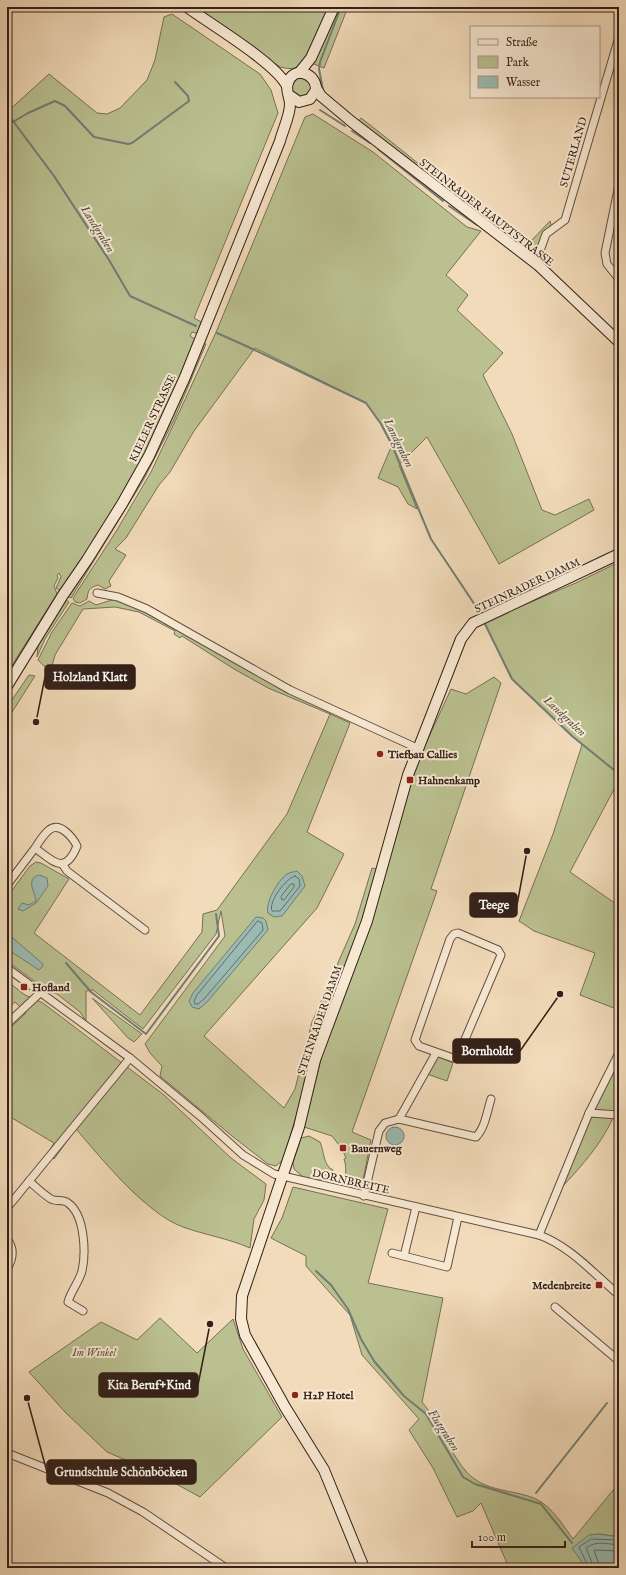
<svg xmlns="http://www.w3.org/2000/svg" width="626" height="1575" font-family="'IM FELL English',serif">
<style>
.green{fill:#bac090;stroke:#767054}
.water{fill:#9bbbb2;stroke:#717d74}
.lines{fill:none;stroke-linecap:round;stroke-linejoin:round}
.shore{stroke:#666d65;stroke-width:1}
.stream{stroke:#717d74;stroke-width:2}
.street-casing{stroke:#624e40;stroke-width:9}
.secondary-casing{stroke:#321f18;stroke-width:12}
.street{stroke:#f7e8d2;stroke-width:7}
.secondary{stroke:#f7e8d2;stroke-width:10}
.poi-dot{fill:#8f2418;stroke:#f7e8d2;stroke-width:1.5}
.labels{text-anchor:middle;stroke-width:4;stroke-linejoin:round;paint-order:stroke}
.street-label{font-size:11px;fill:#321f18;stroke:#f7e8d2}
.poi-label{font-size:11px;font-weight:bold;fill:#321f18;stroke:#f7e8d2;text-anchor:start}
.park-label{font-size:11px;font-style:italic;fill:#5b4f3c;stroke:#f7e8d2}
.water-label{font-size:12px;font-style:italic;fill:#524e46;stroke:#f7e8d2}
.leader{fill:none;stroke:#321f18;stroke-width:1.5}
.callout-dot{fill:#321f18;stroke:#f7e8d2;stroke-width:1.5}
.callout{fill:#321f18;stroke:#321f18;stroke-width:1.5}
.callout-label{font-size:12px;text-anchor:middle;font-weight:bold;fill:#fff}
</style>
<rect width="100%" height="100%" fill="#f2dbba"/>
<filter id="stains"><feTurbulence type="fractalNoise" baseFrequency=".005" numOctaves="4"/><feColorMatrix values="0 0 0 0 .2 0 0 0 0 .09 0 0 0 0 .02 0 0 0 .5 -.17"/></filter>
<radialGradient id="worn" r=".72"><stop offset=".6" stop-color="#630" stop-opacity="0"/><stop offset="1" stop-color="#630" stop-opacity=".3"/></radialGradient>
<g class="green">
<path d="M 193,7 L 348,7 L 324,68 L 306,61 C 297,69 292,70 280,67 Z"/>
<path d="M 172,14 L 260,74 L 271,90 L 278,113 L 194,318 L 203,323 L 199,334 L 192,332 L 190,336 L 196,340 L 154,439 L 110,517 L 60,591 L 56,588 L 61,577 L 59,573 L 57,575 L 58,578 L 54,586 L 57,594 L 7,673 L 7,112 L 49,74 L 97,113 L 107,114 L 120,108 L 147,80 L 155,60 L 164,17 Z"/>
<circle cx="301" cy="87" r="10"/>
<path d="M 313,114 L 373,152 L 467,227 L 481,231 L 446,275 L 468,295 L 457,310 L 503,353 L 483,375 L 512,434 L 542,510 L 555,515 L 589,499 L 594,510 L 499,564 L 427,437 L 399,465 L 417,509 L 408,504 L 398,487 L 378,478 L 392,445 L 381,424 L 366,403 L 255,348 L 194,431 L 170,472 L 159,485 L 126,538 L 115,549 L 126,555 L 109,581 L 111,586 L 105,589 L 98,585 C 89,588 88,590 87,599 L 80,603 L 75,602 L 73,598 L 117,530 L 151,472 L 177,417 L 217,330 L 305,117 Z"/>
<path d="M 361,118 C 416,160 469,209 531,241 L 550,221 L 551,225 L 546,232 L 537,256 L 495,228 L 358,122 Z"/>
<path d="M 203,343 L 206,344 L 174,420 L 144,479 L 71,598 L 68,597 L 91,561 Z"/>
<path d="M 619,562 L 619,780 L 570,872 L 619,906 L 619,1010 L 580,995 L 595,953 L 534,931 L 519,921 L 553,834 L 582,745 L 512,679 L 484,622 L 578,582 Z"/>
<path d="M 115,599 L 134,606 L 331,711 L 330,714 L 350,723 L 307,832 L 344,854 L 317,908 L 204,1036 L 284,1108 L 295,1089 L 312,1022 L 355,924 L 372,868 L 378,869 L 370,902 L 311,1064 L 286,1151 L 283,1160 L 276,1166 L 268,1164 L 232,1136 L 160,1076 L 162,1066 L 150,1053 L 145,1044 L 225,936 L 221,911 L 216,934 L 143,1029 L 93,990 L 86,991 L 86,1021 L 80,1012 L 57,994 L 48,991 L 7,961 L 7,897 L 30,866 L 36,862 L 41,863 L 69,879 L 34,933 L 140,1015 L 202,932 L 203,914 L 217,910 L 287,814 L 330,714 L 268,688 L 234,669 L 182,636 L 180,638 L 174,634 L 175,631 L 139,612 L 115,607 L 83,609 L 55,655 L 52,666 L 45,667 L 38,660 L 52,632 L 72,603 L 80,606 L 89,601 L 96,605 Z"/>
<path d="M 66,600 L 69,602 L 45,639 L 37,657 L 38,645 Z"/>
<path d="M 29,675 L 35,676 L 7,720 L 7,707 Z"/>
<path d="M 494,677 L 501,683 L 431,889 L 437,891 L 352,1132 L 371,1140 L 361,1190 L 348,1188 C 343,1176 348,1170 344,1159 L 346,1158 L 340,1144 L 339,1145 L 332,1136 L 304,1127 L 323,1051 L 383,878 L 417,763 L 451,689 L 466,694 Z"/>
<path d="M 7,981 L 25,995 L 43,1003 L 164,1095 L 231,1158 L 266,1184 L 264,1200 L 254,1219 L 250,1248 C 227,1238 205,1235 183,1227 C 145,1213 102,1159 76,1129 L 54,1159 L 48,1153 L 54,1143 L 7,1115 L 7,1046 L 9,1042 L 7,1040 L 7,1031 L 26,1013 L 15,1002 L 7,1009 Z"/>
<path d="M 92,998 L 142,1034 L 134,1042 L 128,1038 Z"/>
<path d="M 439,1057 L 453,1063 L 447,1081 L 427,1074 L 435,1058 Z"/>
<path d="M 619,1058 C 619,1071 621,1086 619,1098 C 613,1131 586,1161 564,1185 L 562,1182 L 588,1120 Z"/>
<path d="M 309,1136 L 320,1142 C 324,1150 323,1166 333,1170 L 331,1174 L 320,1182 L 304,1178 L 294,1169 L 293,1162 L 301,1138 Z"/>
<path d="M 293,1187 L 388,1209 L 368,1283 L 443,1298 L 422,1402 C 441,1424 453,1462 473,1478 C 491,1492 516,1490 536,1499 C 552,1507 563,1525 573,1539 L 619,1483 L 619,1537 L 599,1534 L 573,1548 L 586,1568 L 509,1568 L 481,1503 L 473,1511 L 457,1517 L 433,1468 L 409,1430 L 419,1419 L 362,1355 L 350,1315 L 306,1266 L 306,1256 L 271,1238 L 282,1218 Z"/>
<path d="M 160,1318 L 197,1353 L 233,1319 L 243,1349 L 282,1417 L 200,1497 L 156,1473 L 107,1452 L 65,1412 L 29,1372 L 101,1322 L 137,1340 Z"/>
</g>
<g class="water">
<path d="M 297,871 L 302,876 L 305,886 L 282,916 L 274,917 L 268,913 C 265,903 278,880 287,874 C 290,872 294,872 297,871 Z"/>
<path d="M 39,875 L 47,878 L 48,886 L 36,903 L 23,911 L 18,909 L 22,903 L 29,905 L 36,901 C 35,892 25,879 39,875 Z"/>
<path d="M 256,917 L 263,918 L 266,921 L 268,930 L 207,1002 L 199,1009 L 192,1007 L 189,1001 L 193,993 Z"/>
<path d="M 7,933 L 43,964 L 42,967 L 39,970 L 7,949 Z"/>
<circle cx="395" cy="1136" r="9"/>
<path d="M 599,1534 L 619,1537 L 619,1568 L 586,1568 L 572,1548 L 589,1535 Z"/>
</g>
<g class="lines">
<g class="shore">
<path d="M 295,876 L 299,879 L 300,886 L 280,911 L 272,911 C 268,902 286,878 295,876 Z"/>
<path d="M 291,884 L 294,884 L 294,887 L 284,900 L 282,900 L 281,897 Z"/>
<path d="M 258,921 L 262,923 L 263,930 L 204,999 L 198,1004 L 195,1004 L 194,1001 L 197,995 Z"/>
<path d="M 589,1568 L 579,1547 L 591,1539 L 619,1540"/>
<path d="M 594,1568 L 586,1548 C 597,1540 606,1544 619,1545"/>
<path d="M 600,1568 L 594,1550 L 619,1551"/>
</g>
<g class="stream">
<path d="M 323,90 L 319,69 L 320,62 L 341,7"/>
<path d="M 320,110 L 345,126"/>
<path d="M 7,113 L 54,176 L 109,260 L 130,296 L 196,326"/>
<path d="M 13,122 L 28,113 L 55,101 L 65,106 L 94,137 L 128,144 L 132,143 L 189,101 L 188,96 L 175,82"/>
<path d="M 352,131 L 370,143"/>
<path d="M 378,149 L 443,201"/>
<path d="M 449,206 L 477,225"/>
<path d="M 217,333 L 244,345 L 366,403 L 381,424 L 392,445 L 431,539 L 481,614"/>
<path d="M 484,622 L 512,679 L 572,736 L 619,774"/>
<path d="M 66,963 L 91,992 L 146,1034 L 219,936 L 216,914"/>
<path d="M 316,1271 L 331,1285 L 348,1309 L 361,1339 L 374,1361 L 404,1396 L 426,1414 L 463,1477 L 475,1484 L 541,1504 L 572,1543"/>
<path d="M 536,1493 L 607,1403"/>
</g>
<g class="street-casing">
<g id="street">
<path d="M 619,185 L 605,253 L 607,264 L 619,279"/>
<path d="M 538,265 L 541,248 L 546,234 L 565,220 L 619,37"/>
<path d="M 97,593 L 118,597 L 147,609 L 290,690 L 417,748"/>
<path d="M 63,865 L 67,871 L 145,930"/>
<path d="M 7,885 L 35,848 C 53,861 65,876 77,846 C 73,838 60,821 49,830 C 43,835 39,842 35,848"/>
<path d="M 458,933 L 498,950 L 501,955 L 457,1058 L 453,1058 L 419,1046 L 415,1040 L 450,939 L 454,934 Z"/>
<path d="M 7,968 L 130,1058 L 200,1116 L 243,1155 L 274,1174 L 539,1235 C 570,1246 594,1274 619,1295"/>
<path d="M 7,1024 L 41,992"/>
<path d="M 589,1113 L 619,1115"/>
<path d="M 399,1119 L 436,1053"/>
<path d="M 29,1181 C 36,1187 43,1194 51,1199 C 56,1202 63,1199 68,1203 C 85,1215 86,1253 82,1271 C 79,1282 71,1291 68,1302 L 83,1311"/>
<path d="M 364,1196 L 379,1131 L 385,1123 L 399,1119 L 476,1137 C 485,1128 487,1112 491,1099"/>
<path d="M 7,1208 L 130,1058"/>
<path d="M 539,1235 L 589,1113 L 619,1053"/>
<path d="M 7,1239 C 15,1249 13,1259 7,1269"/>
<path d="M 392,1253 L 447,1267 L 458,1217"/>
<path d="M 404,1256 L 416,1207"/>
<path d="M 555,1307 L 619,1361"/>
<path d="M 7,1453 L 108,1493 L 143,1512 L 226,1568"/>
</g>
</g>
<g class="secondary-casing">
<g id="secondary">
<path d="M 187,7 C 210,24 276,63 287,86"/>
<path d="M 299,73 L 311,58 L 334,7"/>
<path d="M 316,88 L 321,96 L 352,122 L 538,265 L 619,342"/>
<path d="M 7,686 L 63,595 L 87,560 L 122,504 L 149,456 L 185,377 L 280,141 C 283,129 290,116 290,104 C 290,97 285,90 288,83 C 293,65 317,73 316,90 L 310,99 L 299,102 L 289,95"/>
<path d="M 364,1568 L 324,1470 L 285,1407 L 245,1335 L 241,1319 L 242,1296 L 299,1127 L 315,1060 L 367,921 L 408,775 L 461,639 L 473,623 L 619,554"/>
</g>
</g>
<use href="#street" class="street"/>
<use href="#secondary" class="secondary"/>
</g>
<g class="poi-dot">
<circle cx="380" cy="754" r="4"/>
<rect x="406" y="776" width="8" height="8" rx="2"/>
<rect x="20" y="983" width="8" height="8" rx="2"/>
<rect x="339" y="1144" width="8" height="8" rx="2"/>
<rect x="595" y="1281" width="8" height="8" rx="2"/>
<circle cx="295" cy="1395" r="4"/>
</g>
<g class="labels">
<g class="street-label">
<text transform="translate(573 152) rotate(-74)" y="4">SUTERLAND</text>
<text transform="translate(487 212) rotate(38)" y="4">STEINRADER HAUPTSTRASSE</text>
<text transform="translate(152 418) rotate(-65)" y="4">KIELER STRASSE</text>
<text transform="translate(527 585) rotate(-25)" y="4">STEINRADER DAMM</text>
<text transform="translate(319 1020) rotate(-71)" y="4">STEINRADER DAMM</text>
<text transform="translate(351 1181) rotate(13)" y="4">DORNBREITE</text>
</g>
<g class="poi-label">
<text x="388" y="758">Tiefbau Callies</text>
<text x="418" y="784">Hahnenkamp</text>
<text x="32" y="991">Hofland</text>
<text x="351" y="1152">Bauernweg</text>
<text x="591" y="1289" text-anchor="end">Medenbreite</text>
<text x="303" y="1399">H2P Hotel</text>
</g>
<g class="park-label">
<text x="94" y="1356">Im Winkel</text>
</g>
<g class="water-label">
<text transform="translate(98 229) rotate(58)" y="4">Landgraben</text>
<text transform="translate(399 443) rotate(64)" y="4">Landgraben</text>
<text transform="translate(565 716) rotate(43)" y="4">Landgraben</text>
<text transform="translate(444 1430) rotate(57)" y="4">Flutgraben</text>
</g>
</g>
<path class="leader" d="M36 722L45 677M527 851L517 905M560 994L520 1051M210 1324L198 1385M27 1398L47 1472"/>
<g class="callout-dot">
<circle cx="36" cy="722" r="4"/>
<circle cx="527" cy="851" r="4"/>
<circle cx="560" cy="994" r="4"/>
<circle cx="210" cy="1324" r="4"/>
<circle cx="27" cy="1398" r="4"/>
</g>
<g class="callout">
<rect x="45" y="665" width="90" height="24" rx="4"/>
<rect x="470" y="893" width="47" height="24" rx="4"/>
<rect x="453" y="1039" width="67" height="24" rx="4"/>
<rect x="99" y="1373" width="99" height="24" rx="4"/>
<rect x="47" y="1460" width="149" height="24" rx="4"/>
</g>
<g class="callout-label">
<text x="90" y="681">Holzland Klatt</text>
<text x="494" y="909">Teege</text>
<text x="487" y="1055">Bornholdt</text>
<text x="149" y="1389">Kita Beruf+Kind</text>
<text x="121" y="1476">Grundschule Schönböcken</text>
</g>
<rect width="626" height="1575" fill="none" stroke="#f2dbba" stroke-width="24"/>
<rect x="8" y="8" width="610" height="1559" fill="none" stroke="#321f18" stroke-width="2"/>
<rect x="12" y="12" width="602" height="1551" fill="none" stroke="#321f18"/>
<rect x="470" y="26" width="130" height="72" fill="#f7e8d2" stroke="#a89888"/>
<rect x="478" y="39" width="20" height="6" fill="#f7e8d2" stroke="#a89888"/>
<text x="506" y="46" font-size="12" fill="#321f18">Straße</text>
<rect x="478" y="56" width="20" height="12" fill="#bac090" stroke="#a89888"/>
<text x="506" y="66" font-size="12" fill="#321f18">Park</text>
<rect x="478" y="76" width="20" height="12" fill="#9bbbb2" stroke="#a89888"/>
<text x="506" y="86" font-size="12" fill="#321f18">Wasser</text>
<path d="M472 1541v6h93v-6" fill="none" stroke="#321f18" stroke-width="2"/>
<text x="478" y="1541" font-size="12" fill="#321f18" stroke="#f7e8d2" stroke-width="3" paint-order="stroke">100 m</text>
<rect width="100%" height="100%" filter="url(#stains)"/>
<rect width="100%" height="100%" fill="url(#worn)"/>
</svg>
